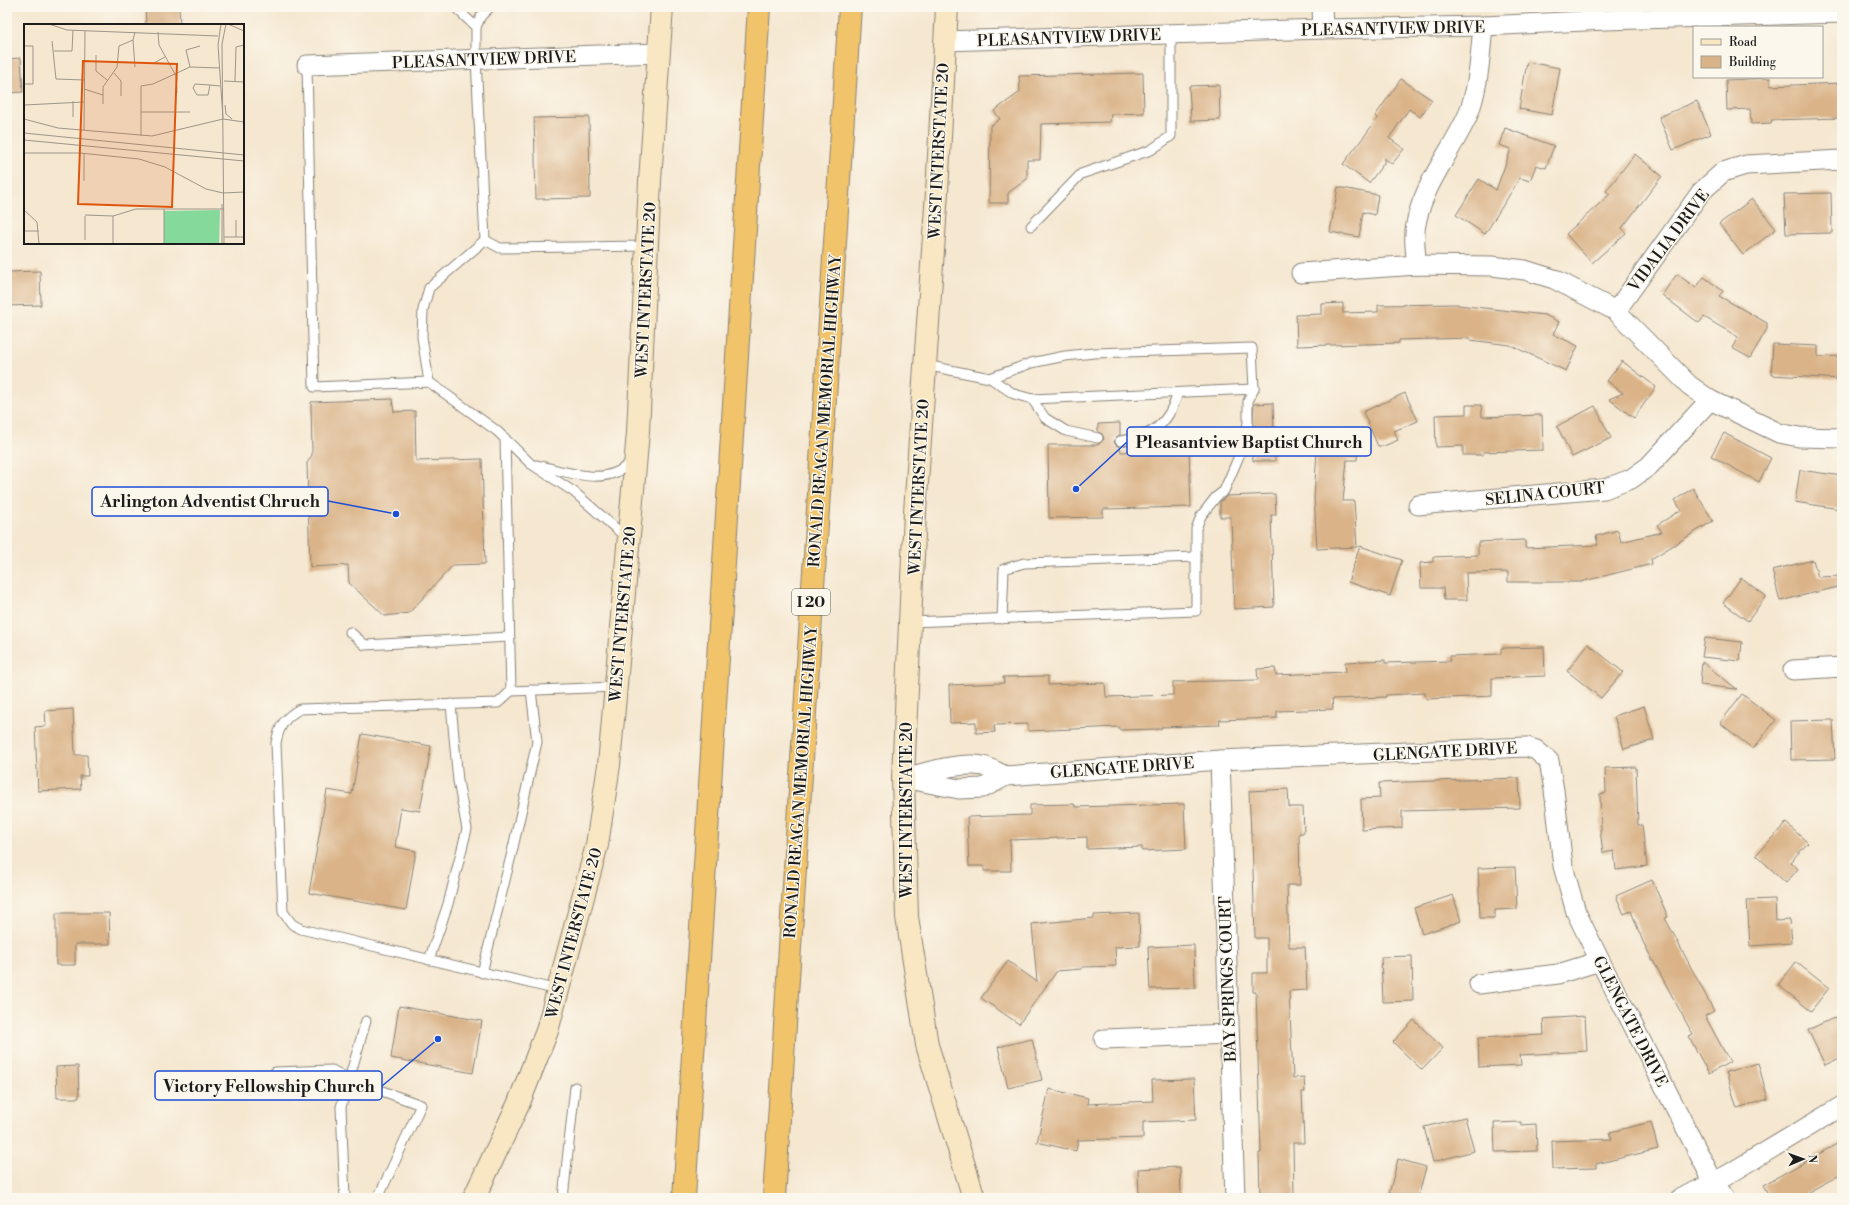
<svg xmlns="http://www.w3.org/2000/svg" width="1849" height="1205" font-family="'Libre Bodoni',serif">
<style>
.building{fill:#dab388}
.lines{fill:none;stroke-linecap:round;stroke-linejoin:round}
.service-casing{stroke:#888276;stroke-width:11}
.minor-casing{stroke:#888276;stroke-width:21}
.secondary-casing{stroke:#888276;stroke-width:24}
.motorway-casing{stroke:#888276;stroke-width:24}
.service{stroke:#fff;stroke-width:9}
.minor{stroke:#fff;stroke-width:19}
.secondary{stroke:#f9e7c3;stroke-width:22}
.motorway{stroke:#f1c36a;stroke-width:22}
.labels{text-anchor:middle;stroke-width:3;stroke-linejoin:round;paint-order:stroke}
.shield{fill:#fbf7ec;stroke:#5f5e5a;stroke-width:1}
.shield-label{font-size:15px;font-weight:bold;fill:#1c1c1c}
.street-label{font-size:16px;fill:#1c1c1c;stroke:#fbf7ec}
.inset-road{fill:none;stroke:#9e9688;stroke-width:1}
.view{fill:#de560d;fill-opacity:0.15;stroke:#de560d;stroke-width:2}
.inset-edge{fill:none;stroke:#1c1c1c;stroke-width:2}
.leader{fill:none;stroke:#1d4ed8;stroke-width:1.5}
.callout-dot{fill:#1d4ed8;stroke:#fbf7ec;stroke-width:1.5}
.callout{fill:#fbf7ec;stroke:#1d4ed8;stroke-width:1.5}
.callout-label{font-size:17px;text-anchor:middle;font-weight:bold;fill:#1c1c1c}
</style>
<rect width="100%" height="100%" fill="#fbf7ec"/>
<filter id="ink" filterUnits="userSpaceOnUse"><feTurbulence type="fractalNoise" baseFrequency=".025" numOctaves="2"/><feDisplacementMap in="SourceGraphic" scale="8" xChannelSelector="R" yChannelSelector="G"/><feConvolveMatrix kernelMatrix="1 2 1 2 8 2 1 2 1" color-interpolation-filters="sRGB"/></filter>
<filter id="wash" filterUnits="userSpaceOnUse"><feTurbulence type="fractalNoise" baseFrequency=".012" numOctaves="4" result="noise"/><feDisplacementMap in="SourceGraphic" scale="16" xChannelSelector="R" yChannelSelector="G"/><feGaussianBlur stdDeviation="0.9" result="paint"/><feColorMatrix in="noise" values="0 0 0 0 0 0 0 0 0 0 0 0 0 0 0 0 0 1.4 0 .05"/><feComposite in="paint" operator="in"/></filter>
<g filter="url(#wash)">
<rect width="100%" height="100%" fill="#f5e7d0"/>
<g id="blocks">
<g class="building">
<path d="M 145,7 L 179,7 L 180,25 L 146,25 Z"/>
<path d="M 21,58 L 23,92 L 7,93 L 7,59 Z"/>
<path d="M 1527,62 L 1560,68 L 1552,115 L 1519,109 Z"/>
<path d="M 1143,73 L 1144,113 L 1111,114 L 1110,122 L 1041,124 L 1040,160 L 1027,160 L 1027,179 L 1008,193 L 1008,203 L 989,203 L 990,126 L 1000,119 L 994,111 L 1020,92 L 1019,76 Z"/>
<path d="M 1770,78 L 1770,86 L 1842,83 L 1842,118 L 1771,120 L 1772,123 L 1751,124 L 1750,109 L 1727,110 L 1726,80 Z"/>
<path d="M 1401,79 L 1432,100 L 1420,117 L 1409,109 L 1389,138 L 1404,149 L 1392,164 L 1384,158 L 1384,163 L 1369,183 L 1343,164 L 1378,118 L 1375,116 Z"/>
<path d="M 1219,85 L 1220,120 L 1191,121 L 1189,86 Z"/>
<path d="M 1697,101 L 1711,134 L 1673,150 L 1659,117 Z"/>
<path d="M 589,117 L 590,198 L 536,199 L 534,118 Z"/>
<path d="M 1505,128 L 1554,146 L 1546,168 L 1536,165 L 1530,181 L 1520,178 L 1485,234 L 1456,215 L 1479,179 L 1496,190 L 1511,149 L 1499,145 Z"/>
<path d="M 1635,154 L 1662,176 L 1622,228 L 1626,233 L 1592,263 L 1566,234 L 1610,194 L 1606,191 Z"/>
<path d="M 1338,187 L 1378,195 L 1375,215 L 1363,212 L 1359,237 L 1330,232 Z"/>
<path d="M 1831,193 L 1832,233 L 1786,234 L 1784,194 Z"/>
<path d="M 1752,199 L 1776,229 L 1743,255 L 1719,224 Z"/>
<path d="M 40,271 L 41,305 L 7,306 L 7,272 Z"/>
<path d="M 1677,274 L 1696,288 L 1704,277 L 1723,291 L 1719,296 L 1767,323 L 1767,329 L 1750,358 L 1732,348 L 1738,337 L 1704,317 L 1699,323 L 1662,295 Z"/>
<path d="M 1343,303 L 1343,313 L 1378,312 L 1378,305 L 1458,304 L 1458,305 L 1545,315 L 1559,322 L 1553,334 L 1578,346 L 1566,371 L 1510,345 L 1470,340 L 1471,338 L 1399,340 L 1399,343 L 1297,346 L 1296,315 L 1322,314 L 1322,304 Z"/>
<path d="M 1773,344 L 1818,346 L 1818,357 L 1842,356 L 1842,379 L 1771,375 Z"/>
<path d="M 1622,361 L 1656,387 L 1634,418 L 1609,399 L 1623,393 L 1607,381 Z"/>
<path d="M 1405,393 L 1418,421 L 1394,431 L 1398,440 L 1384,446 L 1378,446 L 1363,412 Z"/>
<path d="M 392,399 L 394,412 L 415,411 L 416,461 L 482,459 L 485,564 L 453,565 L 409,613 L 385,616 L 349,583 L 348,565 L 310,567 L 307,463 L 312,455 L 311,402 Z"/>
<path d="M 1273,403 L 1275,461 L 1253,461 L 1252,435 L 1254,404 Z"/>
<path d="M 1466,405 L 1481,405 L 1482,417 L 1542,415 L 1543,450 L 1483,452 L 1483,455 L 1463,455 L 1463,446 L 1436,447 L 1435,415 L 1466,414 Z"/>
<path d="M 1595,406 L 1611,438 L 1572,457 L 1557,426 Z"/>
<path d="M 1120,423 L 1120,435 L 1116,437 L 1114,442 L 1116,445 L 1120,447 L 1121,452 L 1189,449 L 1191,507 L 1103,509 L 1103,517 L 1049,518 L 1048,445 L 1098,445 L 1104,439 L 1102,434 L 1098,432 L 1098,424 Z"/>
<path d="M 1724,433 L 1771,458 L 1759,482 L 1711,456 Z"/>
<path d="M 1318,436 L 1359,439 L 1357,460 L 1347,460 L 1343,501 L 1354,501 L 1357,547 L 1317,549 L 1314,497 Z"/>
<path d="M 1800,470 L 1842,476 L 1840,509 L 1795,502 Z"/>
<path d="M 1693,488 L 1713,521 L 1651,559 L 1652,564 L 1580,582 L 1508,582 L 1508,572 L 1466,573 L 1467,600 L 1444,600 L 1443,588 L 1421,588 L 1420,563 L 1433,562 L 1433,557 L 1478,555 L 1478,542 L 1525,540 L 1525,548 L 1598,545 L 1596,536 L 1618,530 L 1621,542 L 1662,532 L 1657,525 L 1681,510 L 1675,500 Z"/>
<path d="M 1275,494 L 1276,515 L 1271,515 L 1274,607 L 1234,609 L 1231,517 L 1220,517 L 1220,502 L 1227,496 Z"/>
<path d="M 1360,546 L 1402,560 L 1390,596 L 1348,582 Z"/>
<path d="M 1813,560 L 1818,577 L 1842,576 L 1842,586 L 1780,601 L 1772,570 Z"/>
<path d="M 1741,578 L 1766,596 L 1748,621 L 1723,603 Z"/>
<path d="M 1705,638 L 1742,642 L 1740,661 L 1702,657 Z"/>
<path d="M 1588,644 L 1623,672 L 1601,698 L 1567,671 Z"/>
<path d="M 1544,647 L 1545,676 L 1492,678 L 1492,696 L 1426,699 L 1425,693 L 1386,695 L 1386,697 L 1332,699 L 1333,709 L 1277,711 L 1277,718 L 1219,720 L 1220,725 L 1161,727 L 1161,729 L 1119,730 L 1119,727 L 1028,731 L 1028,724 L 994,725 L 995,732 L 976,733 L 976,722 L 950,723 L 949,685 L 1004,683 L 1003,677 L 1048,676 L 1048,685 L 1105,683 L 1106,697 L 1173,695 L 1173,682 L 1258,680 L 1257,669 L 1275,668 L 1276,675 L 1346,672 L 1345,662 L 1385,660 L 1385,663 L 1450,661 L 1450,656 L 1501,654 L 1501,648 Z"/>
<path d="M 1702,662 L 1737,689 L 1700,685 Z"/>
<path d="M 1742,694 L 1776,720 L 1753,749 L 1720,723 Z"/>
<path d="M 1644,706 L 1654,740 L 1624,749 L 1614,716 Z"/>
<path d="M 73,709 L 75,755 L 87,755 L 88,776 L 80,776 L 81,789 L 38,791 L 35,727 L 46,726 L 45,711 Z"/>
<path d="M 1833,720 L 1835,759 L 1791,760 L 1790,721 Z"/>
<path d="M 362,734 L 431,746 L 420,811 L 401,808 L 395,847 L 416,851 L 406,910 L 309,893 L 327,790 L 352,794 Z"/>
<path d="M 1636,767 L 1638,825 L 1642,825 L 1647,866 L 1616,870 L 1614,851 L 1603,853 L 1600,830 L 1601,830 L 1600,794 L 1606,793 L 1605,768 Z"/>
<path d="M 1519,778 L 1520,808 L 1402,811 L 1402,828 L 1362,830 L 1361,799 L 1380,798 L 1379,783 Z"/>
<path d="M 1288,789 L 1289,807 L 1303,807 L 1304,833 L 1299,833 L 1300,885 L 1287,885 L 1289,947 L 1305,947 L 1307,990 L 1289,991 L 1293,1078 L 1304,1077 L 1305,1092 L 1302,1092 L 1304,1143 L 1293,1143 L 1294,1196 L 1260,1197 L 1259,1153 L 1261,1153 L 1256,992 L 1253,992 L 1253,973 L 1267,973 L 1267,938 L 1255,938 L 1252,835 L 1251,835 L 1249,791 Z"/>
<path d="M 1074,804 L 1075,807 L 1184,804 L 1186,849 L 1142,851 L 1142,847 L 1087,849 L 1087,837 L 1010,840 L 1011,871 L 984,871 L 984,866 L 969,866 L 967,817 L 1030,815 L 1030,805 Z"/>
<path d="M 1786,823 L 1808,843 L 1790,862 L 1798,869 L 1786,883 L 1756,855 Z"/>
<path d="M 1515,867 L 1517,909 L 1495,910 L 1495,918 L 1480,918 L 1478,868 Z"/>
<path d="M 1652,880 L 1668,917 L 1665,918 L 1714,1011 L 1705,1016 L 1730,1062 L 1709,1074 L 1689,1037 L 1693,1035 L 1643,942 L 1631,911 L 1624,914 L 1616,896 Z"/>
<path d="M 1453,895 L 1461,921 L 1422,934 L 1414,908 Z"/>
<path d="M 1775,899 L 1776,921 L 1790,920 L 1792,943 L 1750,946 L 1747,900 Z"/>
<path d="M 56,913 L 109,913 L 110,944 L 75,944 L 75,965 L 56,965 Z"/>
<path d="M 1139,913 L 1140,946 L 1115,947 L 1116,966 L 1082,967 L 1082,969 L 1057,971 L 1019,1024 L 981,998 L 1008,961 L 1037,982 L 1032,924 L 1094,918 L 1094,915 Z"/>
<path d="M 1194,945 L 1195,988 L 1150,989 L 1148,947 Z"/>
<path d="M 1412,956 L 1413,1001 L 1383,1002 L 1381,957 Z"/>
<path d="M 1796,962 L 1829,988 L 1811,1011 L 1778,985 Z"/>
<path d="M 399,1006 L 482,1021 L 473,1073 L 391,1058 Z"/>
<path d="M 1842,1014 L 1842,1057 L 1825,1065 L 1808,1030 Z"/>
<path d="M 1585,1016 L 1587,1051 L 1520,1055 L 1521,1065 L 1479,1067 L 1478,1038 L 1544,1035 L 1543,1019 Z"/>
<path d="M 1414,1020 L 1443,1048 L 1422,1070 L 1393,1042 Z"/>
<path d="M 1032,1039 L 1042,1080 L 1008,1088 L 998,1047 Z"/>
<path d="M 1758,1063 L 1768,1099 L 1737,1108 L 1726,1072 Z"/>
<path d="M 78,1066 L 79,1098 L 57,1098 L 56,1067 Z"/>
<path d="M 1194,1079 L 1196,1120 L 1143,1122 L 1143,1138 L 1078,1140 L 1076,1151 L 1037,1142 L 1049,1089 L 1088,1098 L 1087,1104 L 1153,1101 L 1152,1080 Z"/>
<path d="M 1465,1117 L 1474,1151 L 1433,1162 L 1424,1127 Z"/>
<path d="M 1521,1122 L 1521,1125 L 1536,1124 L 1537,1151 L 1495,1152 L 1494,1123 Z"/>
<path d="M 1651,1122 L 1658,1149 L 1596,1164 L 1596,1168 L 1553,1169 L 1552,1141 L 1612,1139 L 1610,1132 Z"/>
<path d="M 1842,1141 L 1842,1174 L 1797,1198 L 1770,1198 L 1763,1185 Z"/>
<path d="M 1398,1159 L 1426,1167 L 1418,1198 L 1388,1198 Z"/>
<path d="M 1180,1167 L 1181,1198 L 1139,1198 L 1138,1169 Z"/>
</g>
</g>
</g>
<g filter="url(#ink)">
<use href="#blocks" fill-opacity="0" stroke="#888276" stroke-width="1"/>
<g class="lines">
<g class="service-casing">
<g id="service">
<path d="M 455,7 L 476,27"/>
<path d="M 490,7 L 481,16 L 476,27 L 476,59 L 485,240 L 500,248 L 647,246"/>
<path d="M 307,65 L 314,387 L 429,382 L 497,431 L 531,464 L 574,492 L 628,539"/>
<path d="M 1031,226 L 1081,174 L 1151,150 L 1171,136 L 1171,34"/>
<path d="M 925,365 L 990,378 L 1014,394 L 1032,399 L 1254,389"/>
<path d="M 429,382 L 422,337 L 423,310 L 429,288 L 485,240"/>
<path d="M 1032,399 L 1045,418 L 1066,431 L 1098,438"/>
<path d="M 505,438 L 511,691 L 616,687"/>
<path d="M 1120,441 C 1153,436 1168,425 1178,393"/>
<path d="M 536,465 C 566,471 608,489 631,461"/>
<path d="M 1002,619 L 1004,569 L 1024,563 L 1196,557"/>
<path d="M 910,622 L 1196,611 L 1196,529 L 1201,516 L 1216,497 L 1224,491 L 1245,442 L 1248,422 L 1248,401 L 1254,389 L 1252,348 L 1094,353 L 1065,356 L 1031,363 L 990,378"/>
<path d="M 350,632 L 365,645 L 509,637"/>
<path d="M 511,691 L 498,703 L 300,709 C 285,717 279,726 276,743 L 283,912 L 292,924 L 301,929 L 558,990"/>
<path d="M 429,960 L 448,904 L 467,829 L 458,781 L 451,704"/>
<path d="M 482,973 L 512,852 L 537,742 L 531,690"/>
<path d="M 275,1072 L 332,1070 L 349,1079 L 421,1105 L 378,1198"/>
<path d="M 345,1198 L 341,1107 L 366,1021"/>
<path d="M 563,1198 L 575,1087"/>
</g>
</g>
<g class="minor-casing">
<g id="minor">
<path d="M 1322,7 L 1323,29"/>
<path d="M 944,41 L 1323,29 L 1483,26 L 1605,20 L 1842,13"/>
<path d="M 307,65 L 660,53"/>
<path d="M 1417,265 C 1415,249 1413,234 1417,219 C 1425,183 1452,150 1467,117 C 1479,89 1480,56 1483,26"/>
<path d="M 1301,273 L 1417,265 L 1492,266 L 1525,270 L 1554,279 L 1616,311 L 1689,385 L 1710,400 L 1779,433 L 1799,437 L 1842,438"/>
<path d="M 1616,311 L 1701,192 L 1723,172 L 1746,165 L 1842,160"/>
<path d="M 1418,505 L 1604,489 L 1631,479 L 1649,466 L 1710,400"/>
<path d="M 1793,670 L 1842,667"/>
<path d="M 1220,760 L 1235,1198"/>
<path d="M 909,777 C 929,771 961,762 983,766 C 990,768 999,773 1006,776"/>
<path d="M 903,778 L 959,789 L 983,788 L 1006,776 L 1220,760 L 1527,747 L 1536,750 L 1549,761 L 1554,790 L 1563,866 L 1576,912 L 1600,961 L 1714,1183 L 1725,1198"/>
<path d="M 1479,984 L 1558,974 L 1600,961"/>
<path d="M 1104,1039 L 1229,1034"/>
<path d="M 1681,1198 L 1714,1183 L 1842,1106"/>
</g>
</g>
<g class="secondary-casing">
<g id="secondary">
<path d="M 947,7 L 937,192 L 915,512 L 903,778 L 907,917 L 927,1045 L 974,1198"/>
<path d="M 474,1198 L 518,1105 L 547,1031 L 597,845 L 609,765 L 638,432 L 650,181 L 662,7"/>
</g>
</g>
<g class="motorway-casing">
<g id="motorway">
<path d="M 684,1198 L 759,7"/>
<path d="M 774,1198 L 850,7"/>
</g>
</g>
<use href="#service" class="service"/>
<use href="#minor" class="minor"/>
<use href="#secondary" class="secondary"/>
<use href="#motorway" class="motorway"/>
</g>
</g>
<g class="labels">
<rect class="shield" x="792" y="589" width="38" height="26" rx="3"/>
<g class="shield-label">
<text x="811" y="607">I 20</text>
</g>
<g class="street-label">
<text transform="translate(1393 28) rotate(-1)" y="6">PLEASANTVIEW DRIVE</text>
<text transform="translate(1069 37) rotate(-2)" y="6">PLEASANTVIEW DRIVE</text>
<text transform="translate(484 59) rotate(-2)" y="6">PLEASANTVIEW DRIVE</text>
<text transform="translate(938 151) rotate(-87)" y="6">WEST INTERSTATE 20</text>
<text transform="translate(1668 240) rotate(-53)" y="6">VIDALIA DRIVE</text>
<text transform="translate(645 290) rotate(-87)" y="6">WEST INTERSTATE 20</text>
<text transform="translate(824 411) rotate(-86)" y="6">RONALD REAGAN MEMORIAL HIGHWAY</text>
<text transform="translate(918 487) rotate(-87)" y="6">WEST INTERSTATE 20</text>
<text transform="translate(1545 493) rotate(-6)" y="6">SELINA COURT</text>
<text transform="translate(622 614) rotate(-85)" y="6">WEST INTERSTATE 20</text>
<text transform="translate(1445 751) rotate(-3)" y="6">GLENGATE DRIVE</text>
<text transform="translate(1122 767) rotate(-4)" y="6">GLENGATE DRIVE</text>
<text transform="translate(800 782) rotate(-86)" y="6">RONALD REAGAN MEMORIAL HIGHWAY</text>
<text transform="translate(906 810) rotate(-90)" y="6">WEST INTERSTATE 20</text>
<text transform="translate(573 933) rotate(-75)" y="6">WEST INTERSTATE 20</text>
<text transform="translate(1227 979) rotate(-92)" y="6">BAY SPRINGS COURT</text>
<text transform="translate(1631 1021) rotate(63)" y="6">GLENGATE DRIVE</text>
</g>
</g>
<g transform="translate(24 24)">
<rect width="220" height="220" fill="#f5e7d0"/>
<path d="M 196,186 L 195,220 L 140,220 L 140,187 Z" fill="#85d99a"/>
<path class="inset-road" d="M 25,0 L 43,6 L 194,12M 197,0 L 194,21 L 199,95M 204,0 L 220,7M 134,8 L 135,21 L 152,52 L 153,69M 109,16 L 111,43M 28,17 L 32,55 L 60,56M 0,22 L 9,22 L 9,60 L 0,60M 162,26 L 166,43M 162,26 L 176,22M 30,27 L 48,27 L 49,6M 72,31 L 72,47 L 83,56M 130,39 L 141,33M 90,49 L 97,57 L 97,72M 200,57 L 220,58M 211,57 L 212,23 L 220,21M 186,61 L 184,71 L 173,71 L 169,64 L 171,60 L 186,61 L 196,62M 60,65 L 79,71M 49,77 L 49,93M 79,80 L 79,63 L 93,43 L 95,22 L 109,16 L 111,8M 0,81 L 60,78M 201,81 L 202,90 L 208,95M 117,88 L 166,88M 0,95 L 34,104 L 128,112 L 199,95M 199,95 L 220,98M 60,106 L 61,7M 0,109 L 220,131M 117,112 L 117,62 L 129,60 L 166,43 L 196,44M 0,116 L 220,137M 0,129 L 56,129 L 115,135 L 141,143 L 182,165 L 199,169 L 220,168M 60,157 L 60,130M 198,180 L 198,220M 0,186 L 13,198 L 15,220M 61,191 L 89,192 L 112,185 L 200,185M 61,192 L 61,216M 89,192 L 89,220M 0,207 L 15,207M 200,213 L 220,213M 212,213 L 212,196M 140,220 L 140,185M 200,220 L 198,20 L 202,0"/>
<path class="view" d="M 59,37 L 153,40 L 148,183 L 54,180 Z"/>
<rect width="220" height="220" class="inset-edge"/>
</g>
<path class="leader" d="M1076 489L1127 442M396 514L328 501M438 1039L382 1086"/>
<g class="callout-dot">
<circle cx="1076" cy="489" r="4"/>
<circle cx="396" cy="514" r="4"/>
<circle cx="438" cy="1039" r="4"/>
</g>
<g class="callout">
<rect x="1127" y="427" width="244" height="29" rx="4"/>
<rect x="92" y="487" width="236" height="29" rx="4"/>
<rect x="155" y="1071" width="227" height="29" rx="4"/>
</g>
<g class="callout-label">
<text x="1249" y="448">Pleasantview Baptist Church</text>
<text x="210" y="507">Arlington Adventist Chruch</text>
<text x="269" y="1092">Victory Fellowship Church</text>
</g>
<rect width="1849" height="1205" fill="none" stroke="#fbf7ec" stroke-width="24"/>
<rect x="1693" y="26" width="130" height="52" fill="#fbf7ec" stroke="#a29f99"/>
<rect x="1701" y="39" width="20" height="6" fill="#f9e7c3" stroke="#a29f99"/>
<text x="1729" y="46" font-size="12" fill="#1c1c1c">Road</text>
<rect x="1701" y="56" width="20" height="12" fill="#dab388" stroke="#a29f99"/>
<text x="1729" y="66" font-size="12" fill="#1c1c1c">Building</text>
<g transform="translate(1803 1159) rotate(88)" stroke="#fbf7ec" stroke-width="3" paint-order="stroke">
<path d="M0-3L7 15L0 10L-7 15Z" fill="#1c1c1c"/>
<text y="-6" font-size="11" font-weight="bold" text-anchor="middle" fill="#1c1c1c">N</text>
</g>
</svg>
